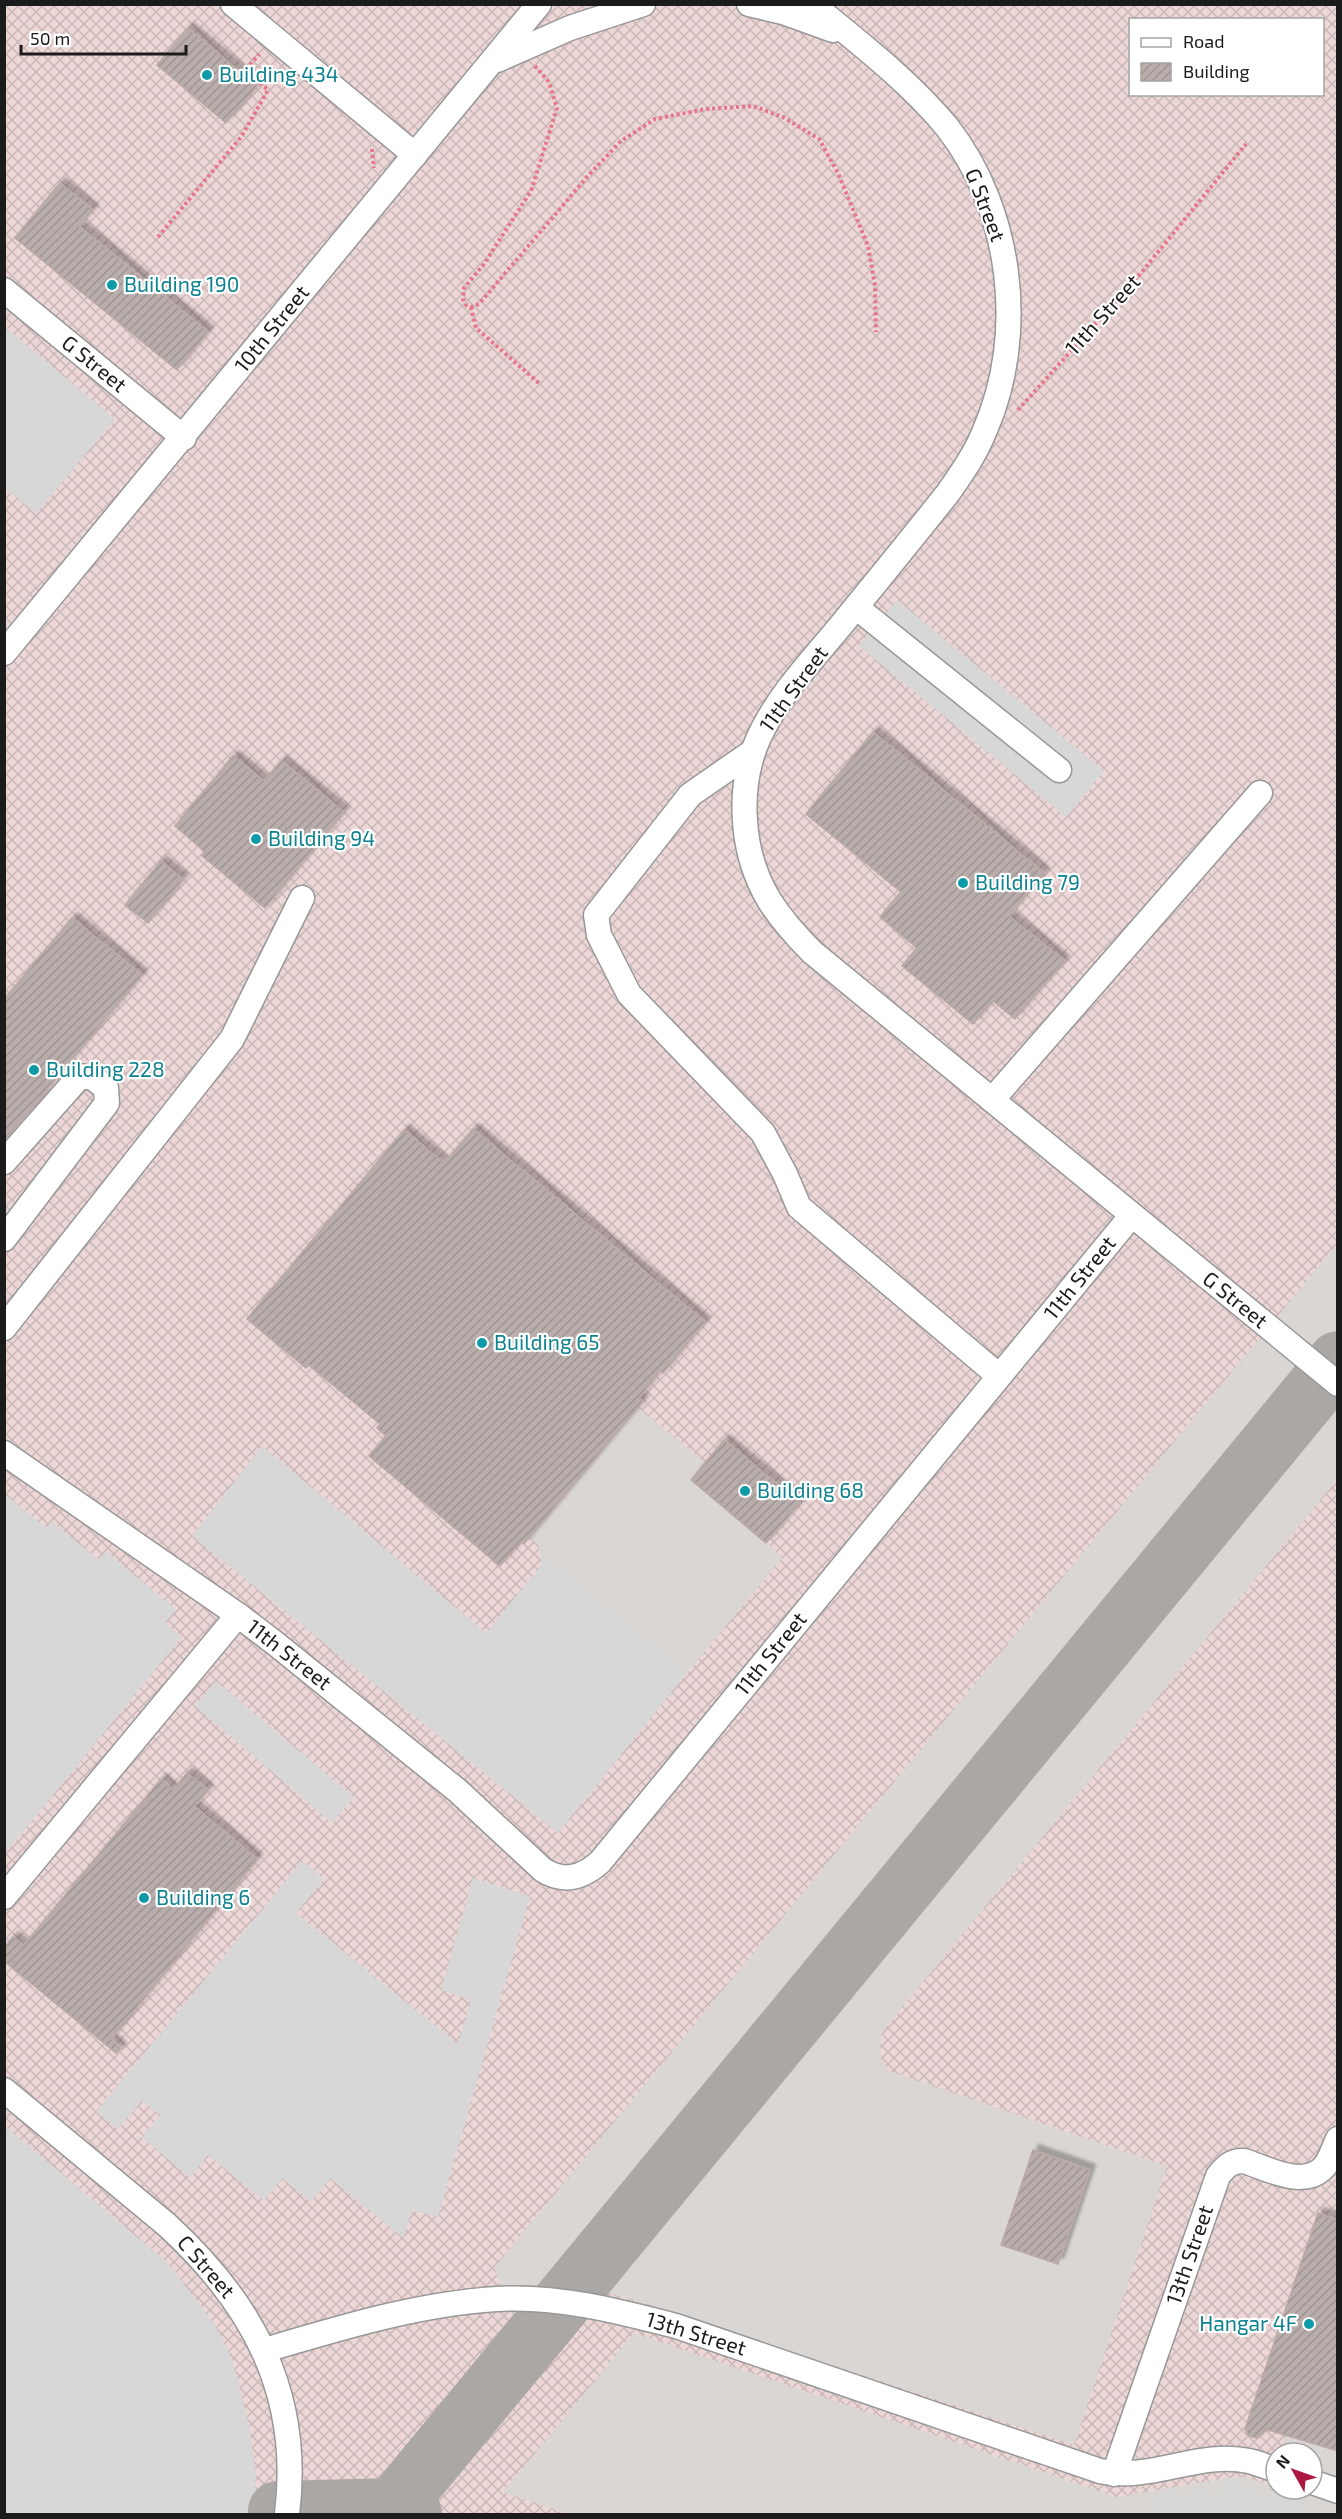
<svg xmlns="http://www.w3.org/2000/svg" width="1342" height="2519" font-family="'Exo 2',sans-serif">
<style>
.military{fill:url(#military-cross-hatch);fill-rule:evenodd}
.airport{fill:#dad6d3;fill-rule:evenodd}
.parking{fill:#d7d7d7}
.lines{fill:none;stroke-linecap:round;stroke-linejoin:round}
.taxiway{stroke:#aaa7a5;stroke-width:60}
.building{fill:url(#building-hatch);stroke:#bba9a6;stroke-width:1.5;filter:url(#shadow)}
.minor-casing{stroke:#989898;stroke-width:27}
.path{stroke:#e77689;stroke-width:4;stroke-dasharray:3 3;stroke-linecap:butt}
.minor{stroke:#fff;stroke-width:24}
.culture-dot{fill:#0f9aa8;stroke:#fff;stroke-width:2}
.labels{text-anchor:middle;stroke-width:4.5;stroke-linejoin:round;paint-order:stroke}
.culture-label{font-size:21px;fill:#0d838f;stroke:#fff;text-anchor:start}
.street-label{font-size:21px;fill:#1b1b1b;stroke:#fff}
</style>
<defs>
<pattern id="military-cross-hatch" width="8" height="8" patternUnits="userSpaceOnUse" patternTransform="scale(1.5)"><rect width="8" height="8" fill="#ecd6d6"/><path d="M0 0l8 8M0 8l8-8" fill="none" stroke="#cab7b7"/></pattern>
<pattern id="building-hatch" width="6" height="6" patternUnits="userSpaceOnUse" patternTransform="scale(1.5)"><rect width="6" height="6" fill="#b8adab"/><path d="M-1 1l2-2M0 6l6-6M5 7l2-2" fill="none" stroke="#9e9493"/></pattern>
<filter id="shadow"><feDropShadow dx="5.5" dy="-5.5" stdDeviation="1.5" flood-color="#0004"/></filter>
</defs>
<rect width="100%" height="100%" fill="#ebe5e1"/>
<path class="military" d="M 5,5 L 1337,5 L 1337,2514 L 5,2514 ZM 1130,20 L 1322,20 L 1322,94 L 1130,94 ZM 1276,2453 L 1312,2453 L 1312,2489 L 1276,2489 Z"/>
<g class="airport">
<path d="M 1337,1244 L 1337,1480 L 882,2032 L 880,2049 L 882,2062 L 889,2071 L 1167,2166 L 1074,2445 L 654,2306 L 602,2291 L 501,2285 L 494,2268 ZM 1033,2151 L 1090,2170 L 1058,2264 L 1001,2245 Z"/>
<path d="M 637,1407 L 706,1463 L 692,1480 L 783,1557 L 687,1673 L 541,1554 L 538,1545 L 529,1537 Z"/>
<path d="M 634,2333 L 1117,2497 L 1226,2478 L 1245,2477 L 1269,2485 L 1276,2464 L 1276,2489 L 1312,2489 L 1312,2453 L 1280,2453 L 1286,2435 L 1337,2451 L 1337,2514 L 569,2514 L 503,2492 Z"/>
</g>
<g class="parking">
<path d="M 5,327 L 115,419 L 36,514 L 5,488 Z"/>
<path d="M 897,600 L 1104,771 L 1066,817 L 859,646 Z"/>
<path d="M 262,1446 L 485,1632 L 488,1631 L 539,1568 L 541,1564 L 541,1554 L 687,1673 L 558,1833 L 192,1536 Z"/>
<path d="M 5,1494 L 46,1528 L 51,1521 L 99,1560 L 106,1552 L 176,1609 L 165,1623 L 182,1637 L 5,1854 Z"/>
<path d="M 216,1681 L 354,1797 L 332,1823 L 195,1706 Z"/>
<path d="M 302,1861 L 324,1879 L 296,1913 L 458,2044 L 471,2000 L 441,1990 L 473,1878 L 530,1896 L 438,2217 L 412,2210 L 403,2238 L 330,2178 L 311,2202 L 282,2178 L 264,2201 L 208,2155 L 190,2178 L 142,2137 L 160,2115 L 142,2101 L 118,2129 L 96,2112 Z"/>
<path d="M 5,2126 L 168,2263 L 215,2325 L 229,2352 L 237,2377 L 250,2429 L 256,2477 L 253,2514 L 5,2514 Z"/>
<path d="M 1225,2481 L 1326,2514 L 1149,2514 L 1158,2489 L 1186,2498 L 1189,2489 L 1219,2497 Z"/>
</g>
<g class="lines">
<g class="taxiway">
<path d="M 278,2511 L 394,2508 L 412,2514"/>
<path d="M 388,2514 L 1338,1361"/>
</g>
</g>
<g class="building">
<path d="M 188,28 L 257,86 L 226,123 L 157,65 Z"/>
<path d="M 60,183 L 93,210 L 79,226 L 208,332 L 177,370 L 15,238 Z"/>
<path d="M 873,732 L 1044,873 L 1009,916 L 1064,961 L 1015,1019 L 993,1001 L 973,1024 L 902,966 L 917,948 L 880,917 L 901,892 L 806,814 Z"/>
<path d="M 233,756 L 264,781 L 281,761 L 344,812 L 265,908 L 202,856 L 205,852 L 175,826 Z"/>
<path d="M 161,861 L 183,879 L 148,923 L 125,905 Z"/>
<path d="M 72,918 L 142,975 L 4,1141 L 4,999 Z"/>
<path d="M 473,1129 L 705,1322 L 663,1373 L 660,1371 L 639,1398 L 643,1401 L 524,1544 L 521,1541 L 500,1566 L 369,1456 L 386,1436 L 377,1428 L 380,1424 L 309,1365 L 306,1368 L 247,1319 L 404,1130 L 444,1163 Z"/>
<path d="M 724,1440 L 800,1503 L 766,1543 L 691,1480 Z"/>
<path d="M 187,1773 L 208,1790 L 194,1806 L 257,1859 L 111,2039 L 121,2048 L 116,2053 L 4,1961 L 4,1948 L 13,1937 L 24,1945 L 161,1779 L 173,1790 Z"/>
<path d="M 1033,2150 L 1090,2170 L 1058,2264 L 1001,2245 Z"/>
<path d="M 1318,2213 L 1338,2220 L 1338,2451 L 1265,2429 L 1263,2434 L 1257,2438 L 1249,2436 L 1245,2429 Z"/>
</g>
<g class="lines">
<g class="minor-casing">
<g id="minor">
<path d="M 233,4 L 415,155"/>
<path d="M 749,4 L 783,12 L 833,30"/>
<path d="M 812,4 C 859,43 908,80 947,127 C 1012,210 1027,334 985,430 C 976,453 962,473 948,493 C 913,537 878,580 842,624 C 815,657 783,690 763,729 C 736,780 739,850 769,900 C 781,919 796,936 812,952 L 1338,1384"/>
<path d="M 497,60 L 570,28 L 643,4"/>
<path d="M 4,290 L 184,438"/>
<path d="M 856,607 L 1059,770"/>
<path d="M 4,653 L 539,4"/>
<path d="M 752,752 L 690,795 L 596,915 L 599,935 L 629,994 L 763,1133 L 785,1174 L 799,1207 L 999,1376"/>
<path d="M 992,1100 L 1260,793"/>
<path d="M 4,1162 L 80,1076 L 93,1078 L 106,1088 L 107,1103 L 4,1239"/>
<path d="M 4,1328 L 232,1039 L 302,898"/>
<path d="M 4,1453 L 238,1615 L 276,1644 L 458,1791 L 543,1870 C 564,1883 582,1878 600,1862 L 1132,1215"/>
<path d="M 4,1897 L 238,1615"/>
<path d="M 4,2090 L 167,2225 C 253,2304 302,2394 287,2514"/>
<path d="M 265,2350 C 340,2328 417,2304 496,2299 C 556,2295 618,2311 676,2326 L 1100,2471 C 1150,2482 1200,2450 1249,2461 C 1258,2463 1267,2467 1276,2470"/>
<path d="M 1114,2474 L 1218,2176 C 1225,2167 1232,2160 1244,2161 C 1266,2168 1302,2188 1322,2169 C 1330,2162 1333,2149 1338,2139"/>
<path d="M 1312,2482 L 1338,2491"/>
</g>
</g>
<g class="path">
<path d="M 535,66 L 549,82 L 557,108 L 531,191 L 484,264 L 464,288 L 463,299 L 466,305 L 471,307 L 479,304 L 587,177 L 621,141 L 655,119 L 706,109 L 753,106 L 783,117 L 819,139 L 838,173 L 868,246 L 875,285 L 876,332"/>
<path d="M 372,149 L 374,168"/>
<path d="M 158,237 L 241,137 L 268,90 L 245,71 L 259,54"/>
<path d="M 471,307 L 476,328 L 540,384"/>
<path d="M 1018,410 L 1141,273 L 1246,144"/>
</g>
<use href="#minor" class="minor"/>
</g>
<g class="culture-dot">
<circle cx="207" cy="75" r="6"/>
<circle cx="112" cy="285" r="6"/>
<circle cx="256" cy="839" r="6"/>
<circle cx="963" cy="883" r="6"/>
<circle cx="34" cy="1070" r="6"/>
<circle cx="482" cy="1343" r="6"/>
<circle cx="745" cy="1491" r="6"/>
<circle cx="144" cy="1898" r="6"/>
<circle cx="1309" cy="2324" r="6"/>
</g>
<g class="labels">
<g class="culture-label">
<text x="219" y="82">Building 434</text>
<text x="124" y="292">Building 190</text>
<text x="268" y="846">Building 94</text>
<text x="975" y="890">Building 79</text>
<text x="46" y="1077">Building 228</text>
<text x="494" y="1350">Building 65</text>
<text x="757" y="1498">Building 68</text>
<text x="156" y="1905">Building 6</text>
<text x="1297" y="2331" text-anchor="end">Hangar 4F</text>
</g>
<g class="street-label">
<text transform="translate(985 205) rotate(69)" y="7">G Street</text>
<text transform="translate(1103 315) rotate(-48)" y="7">11th Street</text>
<text transform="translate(272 329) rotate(-51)" y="7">10th Street</text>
<text transform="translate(94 364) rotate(39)" y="7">G Street</text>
<text transform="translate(794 689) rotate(-54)" y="7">11th Street</text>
<text transform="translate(1080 1278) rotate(-51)" y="7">11th Street</text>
<text transform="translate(1235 1300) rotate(39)" y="7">G Street</text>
<text transform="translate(771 1654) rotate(-51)" y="7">11th Street</text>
<text transform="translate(289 1655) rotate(38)" y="7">11th Street</text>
<text transform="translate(1190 2255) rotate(-71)" y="7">13th Street</text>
<text transform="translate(206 2267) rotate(49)" y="7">C Street</text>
<text transform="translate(696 2334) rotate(17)" y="7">13th Street</text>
</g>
</g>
<rect width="1342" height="2519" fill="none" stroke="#1b1b1b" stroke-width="12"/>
<rect x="1129" y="18" width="195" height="78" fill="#ffffff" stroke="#a4a4a4" stroke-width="1.5"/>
<rect x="1141" y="38" width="30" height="9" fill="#ffffff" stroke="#a4a4a4" stroke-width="1.5"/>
<text x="1183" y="48" font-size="18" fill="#1b1b1b">Road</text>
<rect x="1141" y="63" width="30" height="18" fill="url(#building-hatch)" stroke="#a4a4a4" stroke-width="1.5"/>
<text x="1183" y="78" font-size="18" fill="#1b1b1b">Building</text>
<g transform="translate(1294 2471) rotate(310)"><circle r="28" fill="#ffffff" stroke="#a4a4a4" stroke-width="1.5"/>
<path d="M0-4.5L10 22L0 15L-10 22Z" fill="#ad1841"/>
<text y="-9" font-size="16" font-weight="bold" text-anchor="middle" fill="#1b1b1b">N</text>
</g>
<path d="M21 45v9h165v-9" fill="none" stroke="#1b1b1b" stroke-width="3"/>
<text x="30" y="45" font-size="18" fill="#1b1b1b" stroke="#ffffff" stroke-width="4.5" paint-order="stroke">50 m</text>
</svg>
